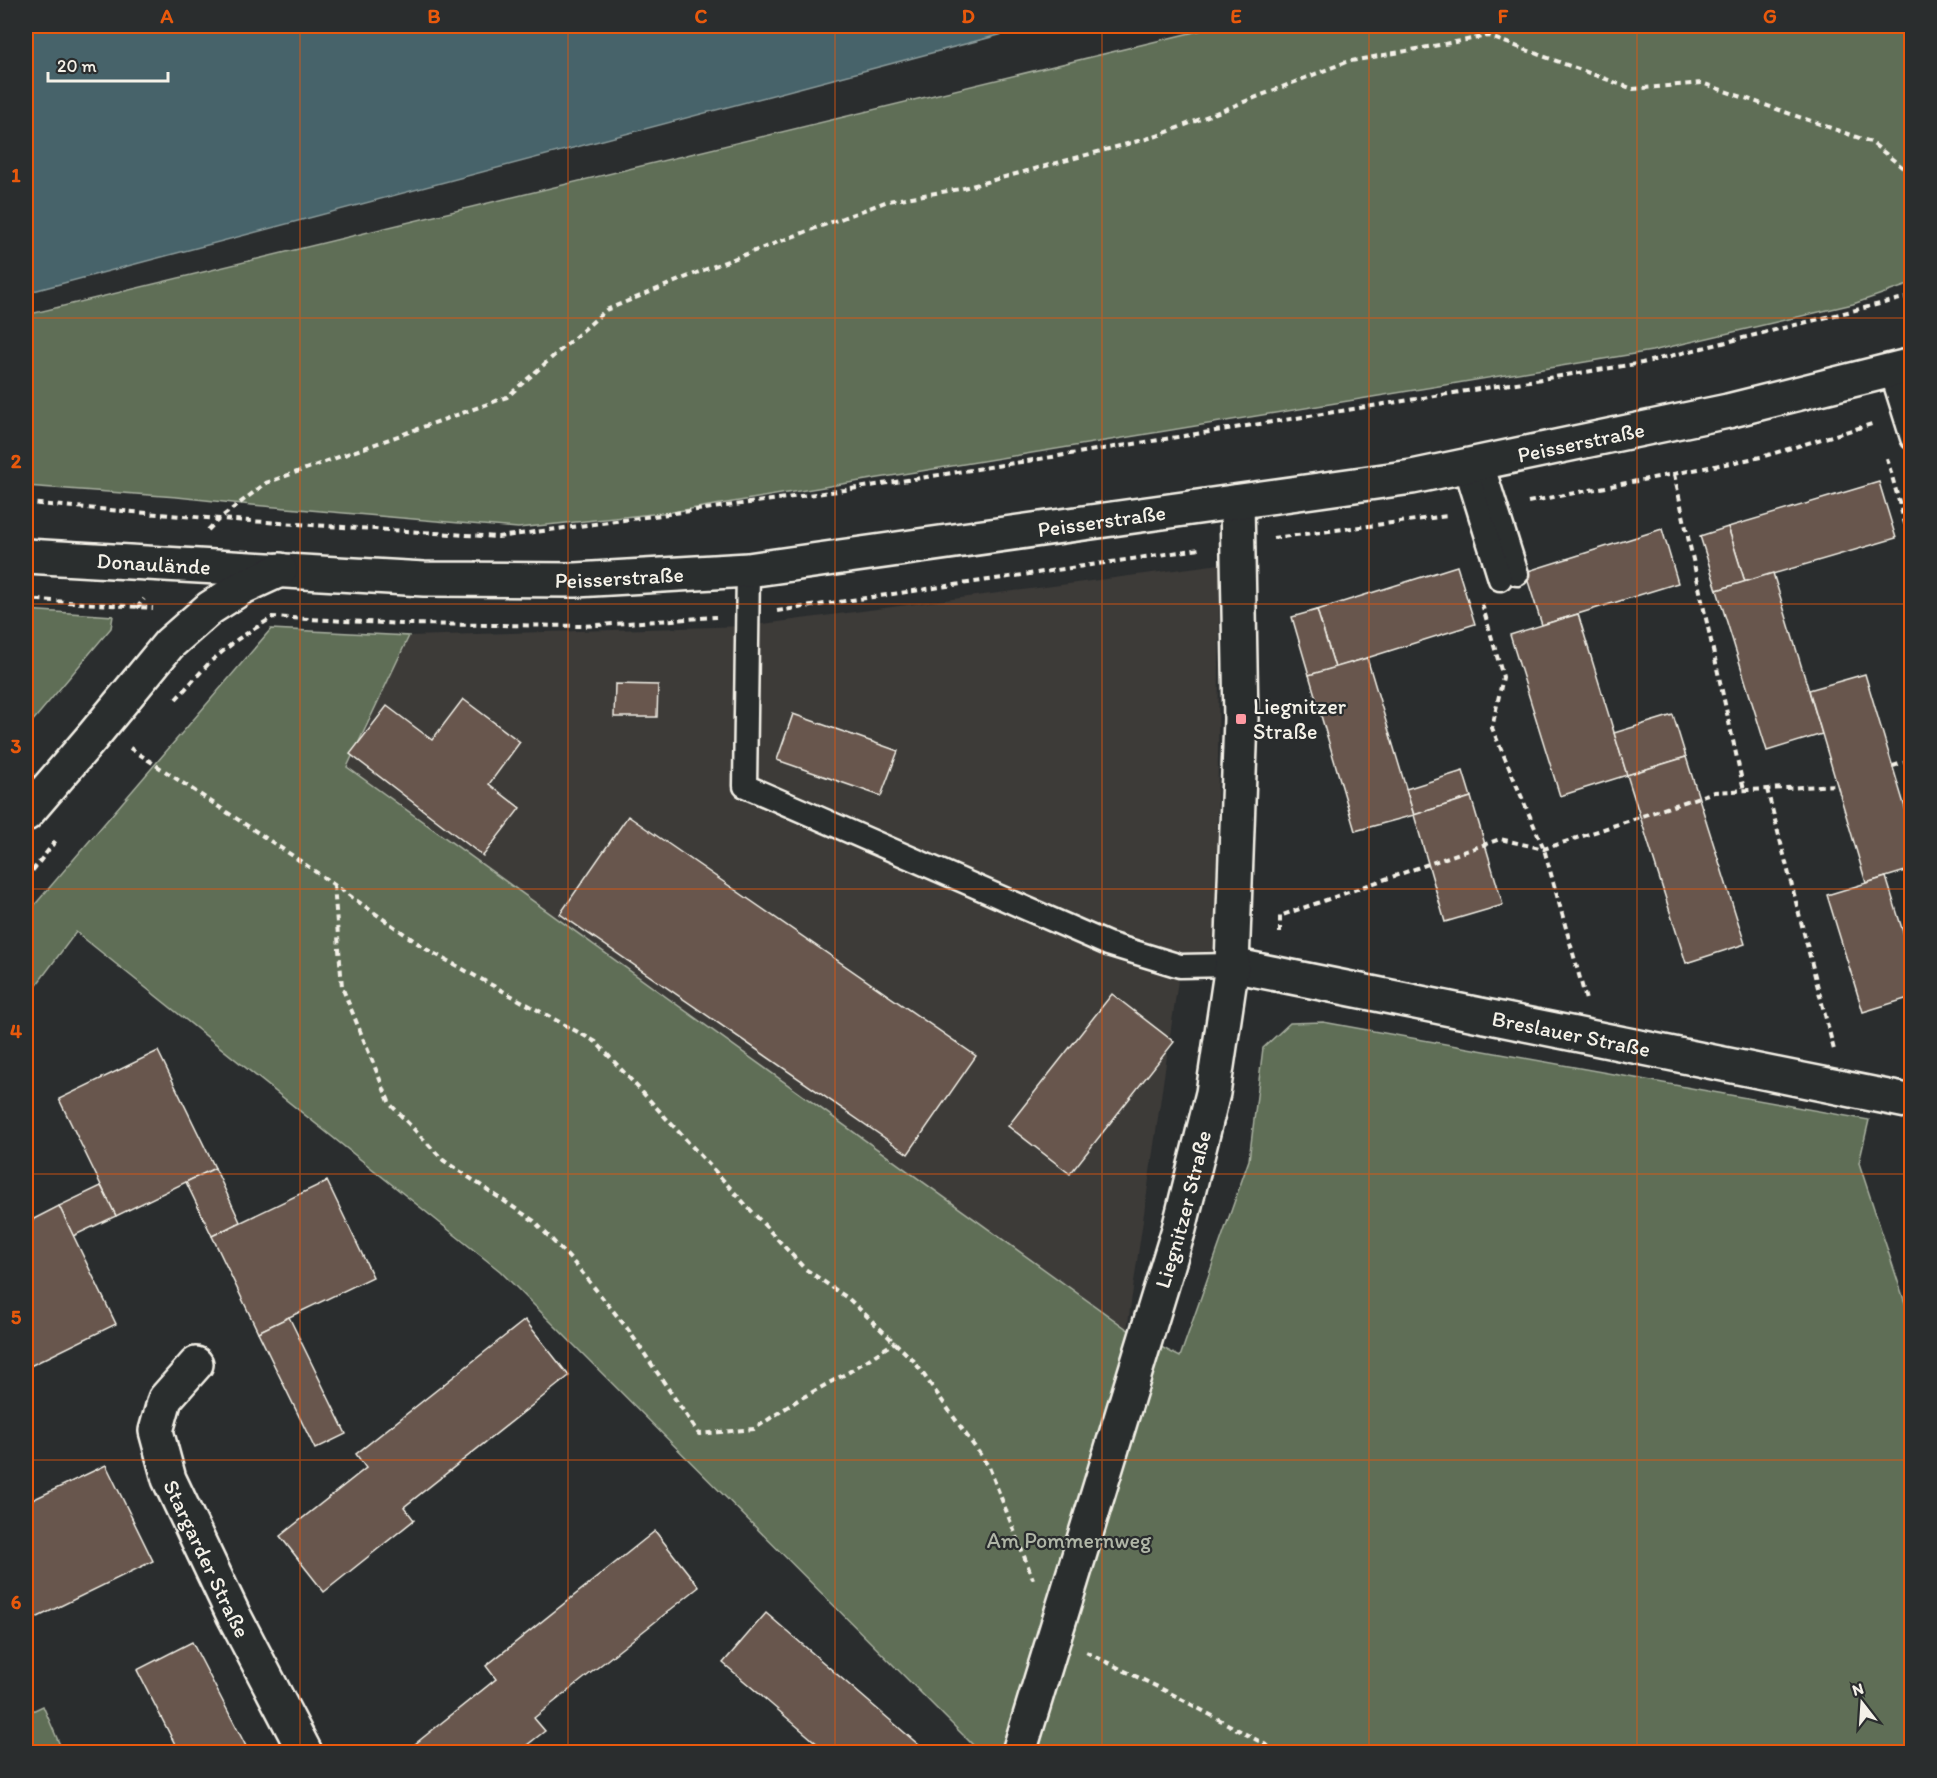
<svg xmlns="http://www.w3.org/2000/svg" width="1937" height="1778" font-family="Itim,sans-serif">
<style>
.built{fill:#3c3a38}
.green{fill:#5e6e57;stroke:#a9b0a0;stroke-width:1.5}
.water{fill:#46636a;stroke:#8c9c9c;stroke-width:1.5}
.building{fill:#67574e;stroke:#f4f1e8;stroke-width:1.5}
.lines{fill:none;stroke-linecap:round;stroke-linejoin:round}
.lane-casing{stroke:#f4f1e8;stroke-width:27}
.street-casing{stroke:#f4f1e8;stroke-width:38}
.secondary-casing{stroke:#f4f1e8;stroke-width:38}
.primary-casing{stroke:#f4f1e8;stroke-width:38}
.path{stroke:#f4f1e8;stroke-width:4;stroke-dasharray:6 4.5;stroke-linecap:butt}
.lane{stroke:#2a2d2e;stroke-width:22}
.street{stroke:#2a2d2e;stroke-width:33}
.secondary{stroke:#2a2d2e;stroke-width:33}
.primary{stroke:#2a2d2e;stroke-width:33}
.grid{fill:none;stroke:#e8590c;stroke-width:1.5;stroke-opacity:0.55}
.poi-dot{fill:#ff9aa2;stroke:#2a2d2e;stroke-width:2}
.labels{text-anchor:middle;stroke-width:4.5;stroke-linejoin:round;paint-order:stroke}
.street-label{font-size:22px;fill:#f4f1e8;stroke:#2a2d2e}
.poi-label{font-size:22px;fill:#f4f1e8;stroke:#2a2d2e;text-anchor:start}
.park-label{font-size:22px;fill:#b0b6a7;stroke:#2a2d2e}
.neatline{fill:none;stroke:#e8590c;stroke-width:2}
.grid-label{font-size:20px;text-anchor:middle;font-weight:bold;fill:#e8590c}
</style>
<rect width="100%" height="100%" fill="#2a2d2e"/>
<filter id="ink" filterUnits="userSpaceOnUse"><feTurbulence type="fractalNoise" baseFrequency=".0167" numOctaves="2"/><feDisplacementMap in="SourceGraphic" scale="12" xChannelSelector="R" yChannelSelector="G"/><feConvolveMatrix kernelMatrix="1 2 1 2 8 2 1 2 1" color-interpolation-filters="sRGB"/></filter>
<g filter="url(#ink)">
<path class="built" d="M 1220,564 L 1216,952 L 1180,967 L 1127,1330 L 347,767 L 409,636 L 747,626 Z"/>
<g class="green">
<path d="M 1219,26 L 1911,26 L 1911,284 L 1853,304 L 1652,351 L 672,512 L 518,528 L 252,505 L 177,497 L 26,486 L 26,315 Z"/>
<path d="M 26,610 L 113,616 L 111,628 L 26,729 Z"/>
<path d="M 271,629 L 409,636 L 347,767 L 1127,1329 L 1180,1357 L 1249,1160 L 1263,1048 L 1290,1023 L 1323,1022 L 1869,1120 L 1859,1163 L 1911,1321 L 1911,1752 L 980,1752 L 500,1271 L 76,932 L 26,999 L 26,915 Z"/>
<path d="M 43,1706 L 63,1752 L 26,1752 L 26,1714 Z"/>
</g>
<path class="water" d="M 26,26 L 1033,26 L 26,293 Z"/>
<g class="building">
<path d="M 1879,482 L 1896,538 L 1745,582 L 1728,527 Z"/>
<path d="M 1728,527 L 1745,582 L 1717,590 L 1700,536 Z"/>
<path d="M 1662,529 L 1678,583 L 1542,625 L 1525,572 Z"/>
<path d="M 1457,566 L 1475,624 L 1335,668 L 1317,610 Z"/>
<path d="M 1773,573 L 1822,734 L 1767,751 L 1717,590 Z"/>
<path d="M 1317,610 L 1335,668 L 1309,675 L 1292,617 Z"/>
<path d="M 1578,614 L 1627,775 L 1560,796 L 1510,635 Z"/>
<path d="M 1367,658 L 1414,815 L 1355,831 L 1309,675 Z"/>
<path d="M 1865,674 L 1912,831 L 1912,869 L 1866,883 L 1809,690 Z"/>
<path d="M 615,684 L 658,685 L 657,717 L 614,717 Z"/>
<path d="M 463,699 L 520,742 L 489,784 L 520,808 L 483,856 L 350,754 L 387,706 L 432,740 Z"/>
<path d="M 793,714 L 898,751 L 881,796 L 777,760 Z"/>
<path d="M 1673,715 L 1686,757 L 1627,775 L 1614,733 Z"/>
<path d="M 1686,757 L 1745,944 L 1686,963 L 1627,775 Z"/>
<path d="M 1463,771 L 1471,797 L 1414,815 L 1406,789 Z"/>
<path d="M 1471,797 L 1503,905 L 1445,922 L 1414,815 Z"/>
<path d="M 628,816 L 976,1056 L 908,1154 L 560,914 Z"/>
<path d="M 1886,877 L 1912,961 L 1912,997 L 1863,1012 L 1827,895 Z"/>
<path d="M 1112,994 L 1174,1042 L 1070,1174 L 1008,1126 Z"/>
<path d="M 158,1051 L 215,1168 L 116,1216 L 59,1099 Z"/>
<path d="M 215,1168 L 240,1222 L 212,1236 L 186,1182 Z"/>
<path d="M 327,1181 L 373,1277 L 258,1332 L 212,1236 Z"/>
<path d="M 101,1186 L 116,1216 L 73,1236 L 59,1206 Z"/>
<path d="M 59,1206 L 116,1324 L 26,1368 L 26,1223 Z"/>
<path d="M 289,1317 L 346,1434 L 315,1449 L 258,1332 Z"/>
<path d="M 525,1320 L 569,1376 L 404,1507 L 414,1520 L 324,1592 L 280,1536 L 366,1468 L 356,1454 Z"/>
<path d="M 106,1465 L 153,1561 L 36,1618 L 26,1597 L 26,1503 Z"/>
<path d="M 655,1531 L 699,1587 L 534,1718 L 545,1731 L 518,1752 L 414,1752 L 410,1748 L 496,1679 L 486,1666 Z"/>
<path d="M 766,1613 L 927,1752 L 827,1752 L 723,1663 Z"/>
<path d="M 192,1642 L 249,1752 L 179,1752 L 137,1670 Z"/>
</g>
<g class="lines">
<g class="lane-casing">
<g id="lane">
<path d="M 1891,371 L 1912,438"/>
<path d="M 1482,463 L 1517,574"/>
<path d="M 1465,466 L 1500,579"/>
<path d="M 748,570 L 745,786 L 1108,944 L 1180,966 L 1232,965"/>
</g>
</g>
<g class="street-casing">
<g id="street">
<path id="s1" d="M 1232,965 L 1912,1102"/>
<path id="s2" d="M 196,1364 L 165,1399 L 156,1431 L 169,1479 L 234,1616 L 305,1752"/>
<path id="s3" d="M 1019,1752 L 1179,1229 L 1213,1093 L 1232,965 L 1241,719 L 1237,502"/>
</g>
</g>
<g class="secondary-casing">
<g id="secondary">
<path id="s4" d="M 26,556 L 424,579 L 576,580 L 748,570 L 1412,477 L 1728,411 L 1912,365"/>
</g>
</g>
<g class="primary-casing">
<path id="primary" d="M 26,814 L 94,735 L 169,644 L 210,608 L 243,587 L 280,570"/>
</g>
<g class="path">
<path d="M 1887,458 L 1912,549"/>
<path d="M 1674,474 L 1744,790"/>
<path d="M 1528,502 L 1761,457 L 1875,423"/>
<path d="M 26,503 L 219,519 L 498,537 L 845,490 L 1642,363 L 1912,296"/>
<path d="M 208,530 L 219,519 L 266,483 L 507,397 L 606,310 L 709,268 L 888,201 L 960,189 L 1157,136 L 1346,62 L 1488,36 L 1633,89 L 1702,83 L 1871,142 L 1912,175"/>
<path d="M 1273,538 L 1447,516"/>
<path d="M 26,599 L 153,608"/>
<path d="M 1482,604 L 1503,677 L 1492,728 L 1544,849 L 1586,1000"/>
<path d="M 137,608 L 144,599"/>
<path d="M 777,611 L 1200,549"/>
<path d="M 271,617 L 403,624 L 583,626 L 716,617"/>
<path d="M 176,699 L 211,661 L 238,639 L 273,617"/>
<path d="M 130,748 L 293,856 L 426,949 L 596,1042 L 804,1268 L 849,1299 L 914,1361 L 989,1467 L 1033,1579"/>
<path d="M 1893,766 L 1912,760"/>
<path d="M 1767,789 L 1834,1050"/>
<path d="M 26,879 L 57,839"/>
<path d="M 334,885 L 342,987 L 390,1104 L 443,1160 L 534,1221 L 575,1264 L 627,1328 L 699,1434 L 754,1429 L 798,1400 L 849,1372 L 895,1342"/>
<path d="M 1280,933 L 1280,916 L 1500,839 L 1544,849 L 1714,792 L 1838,785"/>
<path d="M 1086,1652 L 1170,1693 L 1279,1752"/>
</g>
<use href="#lane" class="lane"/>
<use href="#street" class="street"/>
<use href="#secondary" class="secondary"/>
<use href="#primary" class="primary"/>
</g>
</g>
<path class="grid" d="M 300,26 L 300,1752M 568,26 L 568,1752M 835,26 L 835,1752M 1102,26 L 1102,1752M 1369,26 L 1369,1752M 1637,26 L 1637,1752M 26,318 L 1912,318M 26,604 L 1912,604M 26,889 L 1912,889M 26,1174 L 1912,1174M 26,1460 L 1912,1460"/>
<rect class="poi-dot" x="1235" y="713" width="12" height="12" rx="3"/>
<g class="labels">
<g class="street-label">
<text dy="8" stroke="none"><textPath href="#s4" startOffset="1566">Peisserstraße</textPath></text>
<text dy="8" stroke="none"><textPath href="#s4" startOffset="1080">Peisserstraße</textPath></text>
<text dy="8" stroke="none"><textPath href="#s4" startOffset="128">Donaulände</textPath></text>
<text dy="8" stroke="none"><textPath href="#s4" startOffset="594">Peisserstraße</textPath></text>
<text dy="8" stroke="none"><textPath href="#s1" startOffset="346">Breslauer Straße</textPath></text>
<text dy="8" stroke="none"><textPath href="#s3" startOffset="567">Liegnitzer Straße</textPath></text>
<text dy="8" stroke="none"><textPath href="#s2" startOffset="218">Stargarder Straße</textPath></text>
</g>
<g class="poi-label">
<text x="1253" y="714">Liegnitzer<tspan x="1253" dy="25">Straße</tspan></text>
</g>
<g class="park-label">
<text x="1069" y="1548">Am Pommernweg</text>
</g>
</g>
<rect width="1937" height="1778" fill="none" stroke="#2a2d2e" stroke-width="66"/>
<g transform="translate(1862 1703) rotate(343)" stroke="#2a2d2e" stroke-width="4.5" paint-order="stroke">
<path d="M0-4.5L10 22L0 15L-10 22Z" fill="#f4f1e8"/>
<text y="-9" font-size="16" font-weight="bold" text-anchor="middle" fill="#f4f1e8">N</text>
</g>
<path d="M48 72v9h120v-9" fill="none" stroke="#f4f1e8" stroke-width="3"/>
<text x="57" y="72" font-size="18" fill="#f4f1e8" stroke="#2a2d2e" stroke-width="4.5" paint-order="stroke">20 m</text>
<rect x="33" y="33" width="1871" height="1712" class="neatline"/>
<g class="grid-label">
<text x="167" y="23">A</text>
<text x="434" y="23">B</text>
<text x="701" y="23">C</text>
<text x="968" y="23">D</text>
<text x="1236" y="23">E</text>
<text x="1503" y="23">F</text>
<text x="1770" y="23">G</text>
<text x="16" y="182">1</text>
<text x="16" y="468">2</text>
<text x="16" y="753">3</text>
<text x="16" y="1038">4</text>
<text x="16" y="1324">5</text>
<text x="16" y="1609">6</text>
</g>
</svg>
